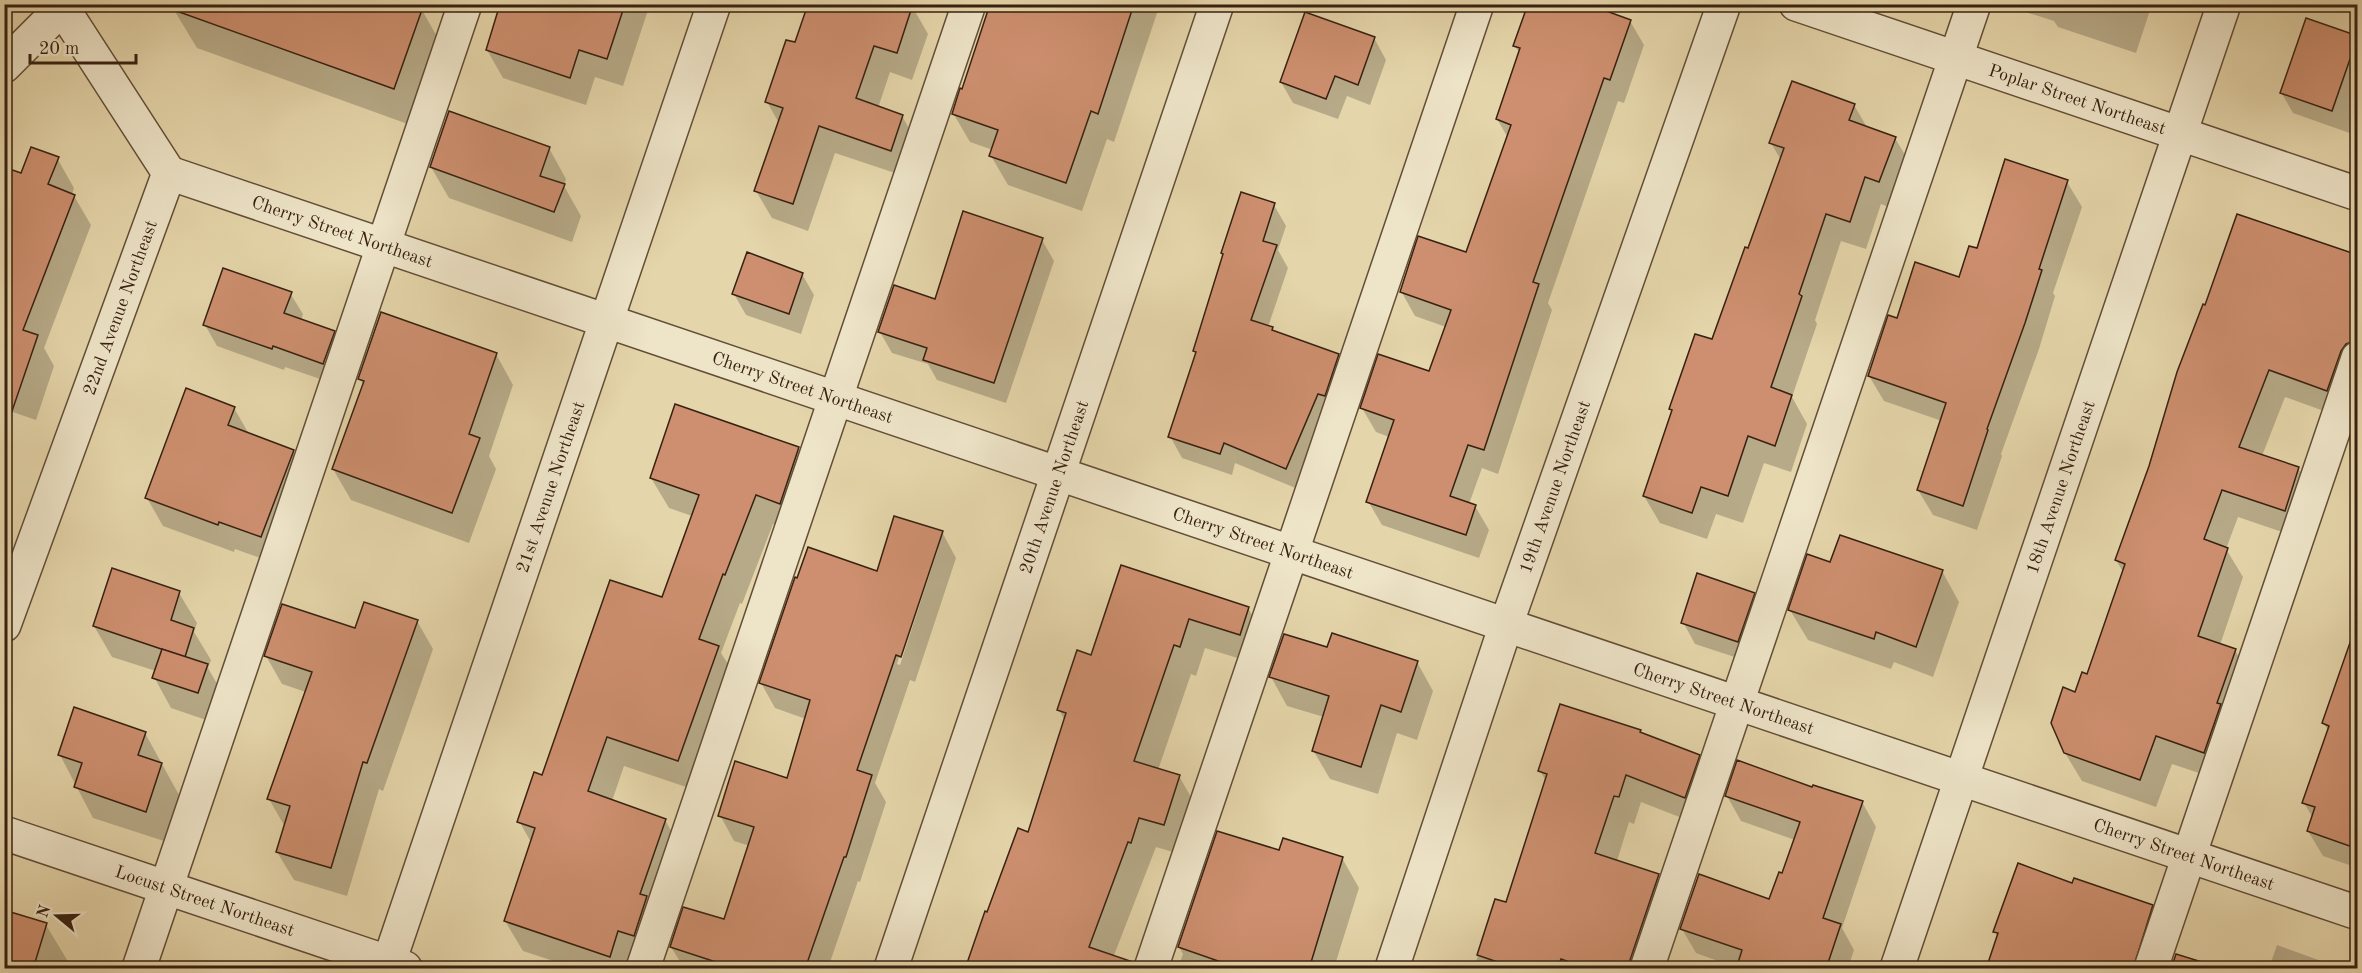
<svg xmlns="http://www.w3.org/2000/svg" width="2362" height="973" font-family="'Old Standard TT',serif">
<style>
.shadow{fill:#0003;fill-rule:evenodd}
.building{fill:#cd8f6f;stroke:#372111;stroke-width:1.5}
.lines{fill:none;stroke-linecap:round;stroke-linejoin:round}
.minor-casing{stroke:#624e37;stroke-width:36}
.path{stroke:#372111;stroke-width:4;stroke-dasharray:4.5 3;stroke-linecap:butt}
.minor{stroke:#eee4c8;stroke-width:33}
.labels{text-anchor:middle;stroke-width:6;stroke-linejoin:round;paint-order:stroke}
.street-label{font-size:18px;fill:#372111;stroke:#eee4c8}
</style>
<rect width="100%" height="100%" fill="#e5d5aa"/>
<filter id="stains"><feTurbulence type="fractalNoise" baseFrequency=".00333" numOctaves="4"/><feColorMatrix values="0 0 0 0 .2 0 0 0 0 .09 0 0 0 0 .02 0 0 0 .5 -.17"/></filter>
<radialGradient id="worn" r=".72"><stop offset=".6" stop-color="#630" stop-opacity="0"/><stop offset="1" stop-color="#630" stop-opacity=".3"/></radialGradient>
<g class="shadow">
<path d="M 502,4 L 650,4 L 623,86 L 595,77 L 586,105 L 503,78 L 487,50 Z"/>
<path d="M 1017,4 L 1160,4 L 1114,142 L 1107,139 L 1082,211 L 1008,185 L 991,156 L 993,150 L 970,142 L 953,113 Z"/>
<path d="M 2008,4 L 2152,4 L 2136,53 L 2058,27 L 2054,21 L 2010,7 Z"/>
<path d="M 912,6 L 928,34 L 912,80 L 890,72 L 878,108 L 902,116 L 918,144 L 907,177 L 835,153 L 808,231 L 772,218 L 756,191 L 779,123 L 767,102 L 796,44 Z"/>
<path d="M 174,10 L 422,10 L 444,49 L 416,127 L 197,48 Z"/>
<path d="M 1630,21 L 1644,45 L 1624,103 L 1618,101 L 1548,303 L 1552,310 L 1498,474 L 1482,468 L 1469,504 L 1475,506 L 1489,530 L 1479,558 L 1382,525 L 1368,501 L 1389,437 L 1376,432 L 1362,408 L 1430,373 L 1446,327 L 1415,316 L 1401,291 L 1467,254 L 1508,138 L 1497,119 L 1520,54 L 1515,46 Z"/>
<path d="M 2356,37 L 2358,39 L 2358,136 L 2293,113 L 2281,92 Z"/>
<path d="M 1374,38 L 1386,60 L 1370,105 L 1347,96 L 1338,119 L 1293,103 L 1281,82 Z"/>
<path d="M 1854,105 L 1868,129 L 1895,138 L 1911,165 L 1894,209 L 1881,204 L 1866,249 L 1841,241 L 1815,320 L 1817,324 L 1792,397 L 1807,424 L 1791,472 L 1764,463 L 1743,523 L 1716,514 L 1707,539 L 1660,523 L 1644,496 L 1672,412 L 1671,409 L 1713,341 L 1749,250 L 1781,160 L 1771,143 Z"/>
<path d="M 549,148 L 566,179 L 564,186 L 581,216 L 572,242 L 449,198 L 431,167 Z"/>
<path d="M 57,158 L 74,188 L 72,195 L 74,196 L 91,225 L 44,348 L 54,366 L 36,420 L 4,409 L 21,175 Z"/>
<path d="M 2067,182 L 2082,207 L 2053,293 L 2055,296 L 2039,349 L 2001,454 L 2002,456 L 1977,530 L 1933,515 L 1918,490 L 1942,421 L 1884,401 L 1869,376 L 1898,320 L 1960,279 L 1978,250 Z"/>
<path d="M 1274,205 L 1286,226 L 1278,250 L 1288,268 L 1268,327 L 1272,328 L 1275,333 L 1338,355 L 1350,376 L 1298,489 L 1235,463 L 1232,475 L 1182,458 L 1170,436 L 1197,356 L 1194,351 Z"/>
<path d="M 1042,240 L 1054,261 L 1006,403 L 937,380 L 928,364 L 892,353 L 880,332 Z"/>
<path d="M 2358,257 L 2358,377 L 2343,418 L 2285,397 L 2262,456 L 2298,468 L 2314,496 L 2300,538 L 2238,517 L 2226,549 L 2243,577 L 2220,645 L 2235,650 L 2251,678 L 2220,780 L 2172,764 L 2156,807 L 2082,781 L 2065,753 L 2075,694 L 2088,675 L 2123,572 L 2116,560 Z"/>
<path d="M 802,274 L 814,295 L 801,334 L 746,315 L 734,294 Z"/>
<path d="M 290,293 L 303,314 L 301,321 L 334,332 L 346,353 L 335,384 L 285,367 L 284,370 L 217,346 L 205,325 Z"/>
<path d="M 496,354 L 513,385 L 489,456 L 496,469 L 469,543 L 351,500 L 333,469 L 364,386 L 360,379 Z"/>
<path d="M 234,408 L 249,434 L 293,451 L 309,479 L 277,564 L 235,549 L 234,552 L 163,526 L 147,498 Z"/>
<path d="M 798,448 L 816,478 L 797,533 L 773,524 L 742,604 L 740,603 L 721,653 L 736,677 L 695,790 L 624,766 L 612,801 L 665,820 L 682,850 L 633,968 L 575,968 L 523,951 L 505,921 L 532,844 L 519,821 L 543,777 L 663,599 L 692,516 L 669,508 L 651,478 Z"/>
<path d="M 942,532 L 956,558 L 915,682 L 910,680 L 875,783 L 886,802 L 860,882 L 858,881 L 828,968 L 684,968 L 671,947 L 725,921 L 750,846 L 734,841 L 720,815 L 788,780 L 806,719 L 775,708 L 761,683 L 878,573 ZM 935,549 L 938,549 L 900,665 L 897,664 Z"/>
<path d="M 1122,566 L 1248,608 L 1265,638 L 1257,664 L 1205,648 L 1196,676 L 1191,674 L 1158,770 L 1179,776 L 1196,806 L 1180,854 L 1156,847 L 1109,968 L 988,914 L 1029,834 L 1065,721 L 1059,710 L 1092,657 Z"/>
<path d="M 1942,571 L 1959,602 L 1933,677 L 1894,662 L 1891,669 L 1808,640 L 1790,610 Z"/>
<path d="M 179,593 L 197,623 L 194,632 L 211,660 L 208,668 L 224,696 L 215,723 L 171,708 L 154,677 L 156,671 L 112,657 L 94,626 Z"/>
<path d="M 1753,594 L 1766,615 L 1750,662 L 1695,644 L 1683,622 Z"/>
<path d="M 417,621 L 433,649 L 383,791 L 379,789 L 347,896 L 294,880 L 277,852 L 285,827 L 269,799 L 306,692 L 282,684 L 266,656 Z"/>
<path d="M 1328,649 L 1417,662 L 1433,691 L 1417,740 L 1397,733 L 1378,794 L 1330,779 L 1313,750 L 1324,717 L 1287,706 L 1271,677 Z"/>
<path d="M 2358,666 L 2358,868 L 2323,856 L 2308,831 L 2313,818 L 2304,803 L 2328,731 L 2324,723 Z"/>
<path d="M 1640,731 L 1642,735 L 1699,756 L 1714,783 L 1700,825 L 1641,802 L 1634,824 L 1629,822 L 1617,861 L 1658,875 L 1674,903 L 1651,968 L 1474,968 L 1496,901 L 1506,904 L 1546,781 L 1540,771 Z"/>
<path d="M 145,733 L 179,795 L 164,841 L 93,818 L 60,755 Z"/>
<path d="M 1813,789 L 1862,802 L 1876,827 L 1842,928 L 1854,950 L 1848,968 L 1737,968 L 1696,953 L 1682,929 L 1770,901 L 1783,875 L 1795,840 L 1741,821 L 1727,796 Z"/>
<path d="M 1280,852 L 1342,858 L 1359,888 L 1334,968 L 1178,968 L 1183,954 L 1179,947 Z"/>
<path d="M 2073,885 L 2152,906 L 2167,933 L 2156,968 L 1988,968 L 1998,937 L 1995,932 Z"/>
<path d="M 46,925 L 72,968 L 4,968 Z"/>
<path d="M 2277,945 L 2324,962 L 2328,968 L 2269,968 Z"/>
<path d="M 2176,956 L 2216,968 L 2171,968 Z"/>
<path d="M 2244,962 L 2264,968 L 2242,968 Z"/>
</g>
<g class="building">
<path d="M 169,4 L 424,4 L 394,89 L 168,8 Z"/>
<path d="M 500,4 L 625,4 L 607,59 L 579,50 L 570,78 L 486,50 Z"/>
<path d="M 808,4 L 913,4 L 897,53 L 874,46 L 856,98 L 903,115 L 891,151 L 819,126 L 793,204 L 754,191 L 783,108 L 765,102 L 786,40 L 795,42 Z"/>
<path d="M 990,4 L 1134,4 L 1098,114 L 1091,111 L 1066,183 L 989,156 L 998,130 L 952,114 L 960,88 L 962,89 Z"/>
<path d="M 1528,4 L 1587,4 L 1631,20 L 1610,80 L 1604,78 L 1533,282 L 1539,284 L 1484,450 L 1468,445 L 1450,496 L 1476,505 L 1466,535 L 1366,502 L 1394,420 L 1360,408 L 1378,354 L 1429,371 L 1451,310 L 1400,292 L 1418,236 L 1466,252 L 1511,125 L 1496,119 L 1520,48 L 1513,46 Z"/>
<path d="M 1305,12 L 1375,37 L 1358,85 L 1335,76 L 1326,99 L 1280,82 Z"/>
<path d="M 2306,18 L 2358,36 L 2332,111 L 2280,93 Z"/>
<path d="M 1792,81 L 1855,104 L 1849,120 L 1896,137 L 1879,182 L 1865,177 L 1850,222 L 1826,214 L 1799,294 L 1802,296 L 1771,387 L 1792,395 L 1775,446 L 1748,436 L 1728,496 L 1701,487 L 1692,513 L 1643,496 L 1672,410 L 1669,409 L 1695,334 L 1712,339 L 1745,247 L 1748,248 L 1784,148 L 1769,143 Z"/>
<path d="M 449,111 L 550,147 L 540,176 L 565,184 L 554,212 L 430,167 Z"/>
<path d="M 31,147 L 59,157 L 48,184 L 75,195 L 23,330 L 38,335 L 9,420 L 4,419 L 4,167 L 21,173 Z"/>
<path d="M 2005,159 L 2068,180 L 2039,269 L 2042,270 L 2025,323 L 1987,429 L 1988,430 L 1963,506 L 1917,490 L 1946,403 L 1868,376 L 1888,315 L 1897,318 L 1915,262 L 1959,277 L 1969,246 L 1977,248 Z"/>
<path d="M 1241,192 L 1275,203 L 1263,241 L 1277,245 L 1251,320 L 1273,327 L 1272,330 L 1339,354 L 1325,396 L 1318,394 L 1286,469 L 1224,443 L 1220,454 L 1168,437 L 1196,352 L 1193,351 L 1223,254 L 1221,253 Z"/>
<path d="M 963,211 L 1043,238 L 994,383 L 923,360 L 927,348 L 878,332 L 894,285 L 935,299 Z"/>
<path d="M 2237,214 L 2358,255 L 2358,340 L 2346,344 L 2341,351 L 2327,391 L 2269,370 L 2239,447 L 2299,467 L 2285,511 L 2222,490 L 2204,539 L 2228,548 L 2198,636 L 2236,649 L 2217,703 L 2221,704 L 2204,753 L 2156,736 L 2140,780 L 2064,753 L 2051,723 L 2063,687 L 2075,692 L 2082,672 L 2087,674 L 2125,564 L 2115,560 L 2149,466 L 2177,372 L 2203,304 L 2205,305 Z"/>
<path d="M 747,252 L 803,273 L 789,314 L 732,294 Z"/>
<path d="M 223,268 L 292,292 L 284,313 L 335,331 L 323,364 L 273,346 L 272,349 L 203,325 Z"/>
<path d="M 381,312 L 497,353 L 469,434 L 480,438 L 452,513 L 332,469 L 364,381 L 358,379 Z"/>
<path d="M 186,388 L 235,407 L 228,425 L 294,450 L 261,537 L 219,522 L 218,525 L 145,498 Z"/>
<path d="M 675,404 L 799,447 L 780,504 L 756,495 L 725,575 L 723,574 L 699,639 L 719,646 L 678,761 L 607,737 L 588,791 L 666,819 L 640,894 L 647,896 L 634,936 L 618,931 L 610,957 L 504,921 L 535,828 L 517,822 L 534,772 L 542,775 L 610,580 L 662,597 L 699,495 L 650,478 Z"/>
<path d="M 894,516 L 943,531 L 901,657 L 896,655 L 857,770 L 872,775 L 846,857 L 844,857 L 805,969 L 717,969 L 719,963 L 670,947 L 683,907 L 724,919 L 754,827 L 718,816 L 735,761 L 787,778 L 810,700 L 759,683 L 795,577 L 797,578 L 808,547 L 877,571 Z"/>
<path d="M 1840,535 L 1943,570 L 1916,647 L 1876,632 L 1874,639 L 1788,610 L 1807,554 L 1830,562 Z"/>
<path d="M 1121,565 L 1249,607 L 1240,635 L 1189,619 L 1180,647 L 1174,645 L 1134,761 L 1180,775 L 1164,825 L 1139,818 L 1131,843 L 1128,842 L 1089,947 L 1133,962 L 1133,969 L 965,969 L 985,911 L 987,912 L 1018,828 L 1028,832 L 1066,713 L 1057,710 L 1077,650 L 1091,655 Z"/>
<path d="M 112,568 L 180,591 L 171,620 L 194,628 L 185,657 L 93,626 Z"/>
<path d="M 1697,573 L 1755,593 L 1738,642 L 1681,623 Z"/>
<path d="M 364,602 L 418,620 L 367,763 L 363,762 L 331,868 L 276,852 L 290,806 L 267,799 L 312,672 L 264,656 L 282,604 L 355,628 Z"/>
<path d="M 1332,633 L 1418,661 L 1401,712 L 1381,705 L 1361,767 L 1312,751 L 1329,696 L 1269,677 L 1284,634 L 1327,647 Z"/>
<path d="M 2353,634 L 2358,635 L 2358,849 L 2307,831 L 2315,807 L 2302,803 L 2329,726 L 2322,723 Z"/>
<path d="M 162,649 L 208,664 L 198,693 L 152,678 Z"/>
<path d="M 1560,704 L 1641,730 L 1640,732 L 1700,755 L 1685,798 L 1626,775 L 1619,797 L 1614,796 L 1595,853 L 1659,874 L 1627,969 L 1589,969 L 1561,959 L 1557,969 L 1518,969 L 1477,955 L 1495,899 L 1506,902 L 1547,774 L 1538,771 Z"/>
<path d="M 74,707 L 146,732 L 138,755 L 162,763 L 146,812 L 74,787 L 82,763 L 58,755 Z"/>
<path d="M 1737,760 L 1812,787 L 1813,785 L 1863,801 L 1823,918 L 1841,924 L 1826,969 L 1736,969 L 1742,950 L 1680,929 L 1699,874 L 1769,899 L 1779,872 L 1782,873 L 1800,822 L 1725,796 Z"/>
<path d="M 1217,831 L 1279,850 L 1283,838 L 1343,857 L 1309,969 L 1241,969 L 1178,947 Z"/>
<path d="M 2018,863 L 2072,883 L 2074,878 L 2153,905 L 2133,969 L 1986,969 L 1998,933 L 1993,932 Z"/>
<path d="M 4,910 L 47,923 L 33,969 L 4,969 Z"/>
<path d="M 2176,954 L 2202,962 L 2201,969 L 2171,969 Z"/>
</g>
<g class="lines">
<g class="minor-casing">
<g id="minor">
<path id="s1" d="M 1796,4 L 2358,194"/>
<path d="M 4,66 L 66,4"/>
<path id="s2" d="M 169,173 L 2358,913"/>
<path id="s3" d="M 4,625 L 169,173 L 63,9"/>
<path id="s4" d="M 4,833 L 405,968"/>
<path d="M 139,968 L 465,4"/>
<path id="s5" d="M 387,968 L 714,4"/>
<path d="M 643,968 L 969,4"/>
<path id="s6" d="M 891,968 L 1217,4"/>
<path d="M 1151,968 L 1477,4"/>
<path id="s7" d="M 1392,968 L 1506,625 L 1724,4"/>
<path d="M 1647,968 L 1974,4"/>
<path id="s8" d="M 1897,968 L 2224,4"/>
<path d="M 2151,968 L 2358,358"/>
</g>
</g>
<path class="path" d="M 4,5 L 5,4"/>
<use href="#minor" class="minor"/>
</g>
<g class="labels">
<g class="street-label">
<text dy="6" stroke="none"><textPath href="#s1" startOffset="297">Poplar Street Northeast</textPath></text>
<text dy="6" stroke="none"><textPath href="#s2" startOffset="183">Cherry Street Northeast</textPath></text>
<text dy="6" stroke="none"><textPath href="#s3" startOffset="338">22nd Avenue Northeast</textPath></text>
<text dy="6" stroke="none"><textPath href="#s2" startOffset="669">Cherry Street Northeast</textPath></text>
<text dy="6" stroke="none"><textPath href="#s7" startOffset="508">19th Avenue Northeast</textPath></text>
<text dy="6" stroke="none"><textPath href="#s5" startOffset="508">21st Avenue Northeast</textPath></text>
<text dy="6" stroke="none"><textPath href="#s8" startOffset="508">18th Avenue Northeast</textPath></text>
<text dy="6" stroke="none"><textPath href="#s6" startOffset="508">20th Avenue Northeast</textPath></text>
<text dy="6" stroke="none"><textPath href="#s2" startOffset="1155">Cherry Street Northeast</textPath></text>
<text dy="6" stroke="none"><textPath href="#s2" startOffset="1641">Cherry Street Northeast</textPath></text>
<text dy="6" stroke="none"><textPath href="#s2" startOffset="2127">Cherry Street Northeast</textPath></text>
<text dy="6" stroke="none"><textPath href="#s4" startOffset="212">Locust Street Northeast</textPath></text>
</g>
</g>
<rect width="2362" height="973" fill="none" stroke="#e5d5aa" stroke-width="24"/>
<rect x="6" y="6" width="2350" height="961" fill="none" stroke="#372111" stroke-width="3"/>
<rect x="12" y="12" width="2338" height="949" fill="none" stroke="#372111" stroke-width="1.5"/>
<g transform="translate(57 916) rotate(289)" stroke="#eee4c8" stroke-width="4.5" paint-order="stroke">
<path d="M0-4.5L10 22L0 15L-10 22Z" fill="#372111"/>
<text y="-9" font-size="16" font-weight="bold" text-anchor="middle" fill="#372111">N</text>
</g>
<path d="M30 54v9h106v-9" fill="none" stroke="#372111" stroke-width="3"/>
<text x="39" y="54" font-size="18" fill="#372111" stroke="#eee4c8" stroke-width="4.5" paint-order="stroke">20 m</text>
<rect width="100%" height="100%" filter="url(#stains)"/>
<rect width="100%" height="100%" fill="url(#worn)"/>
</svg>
